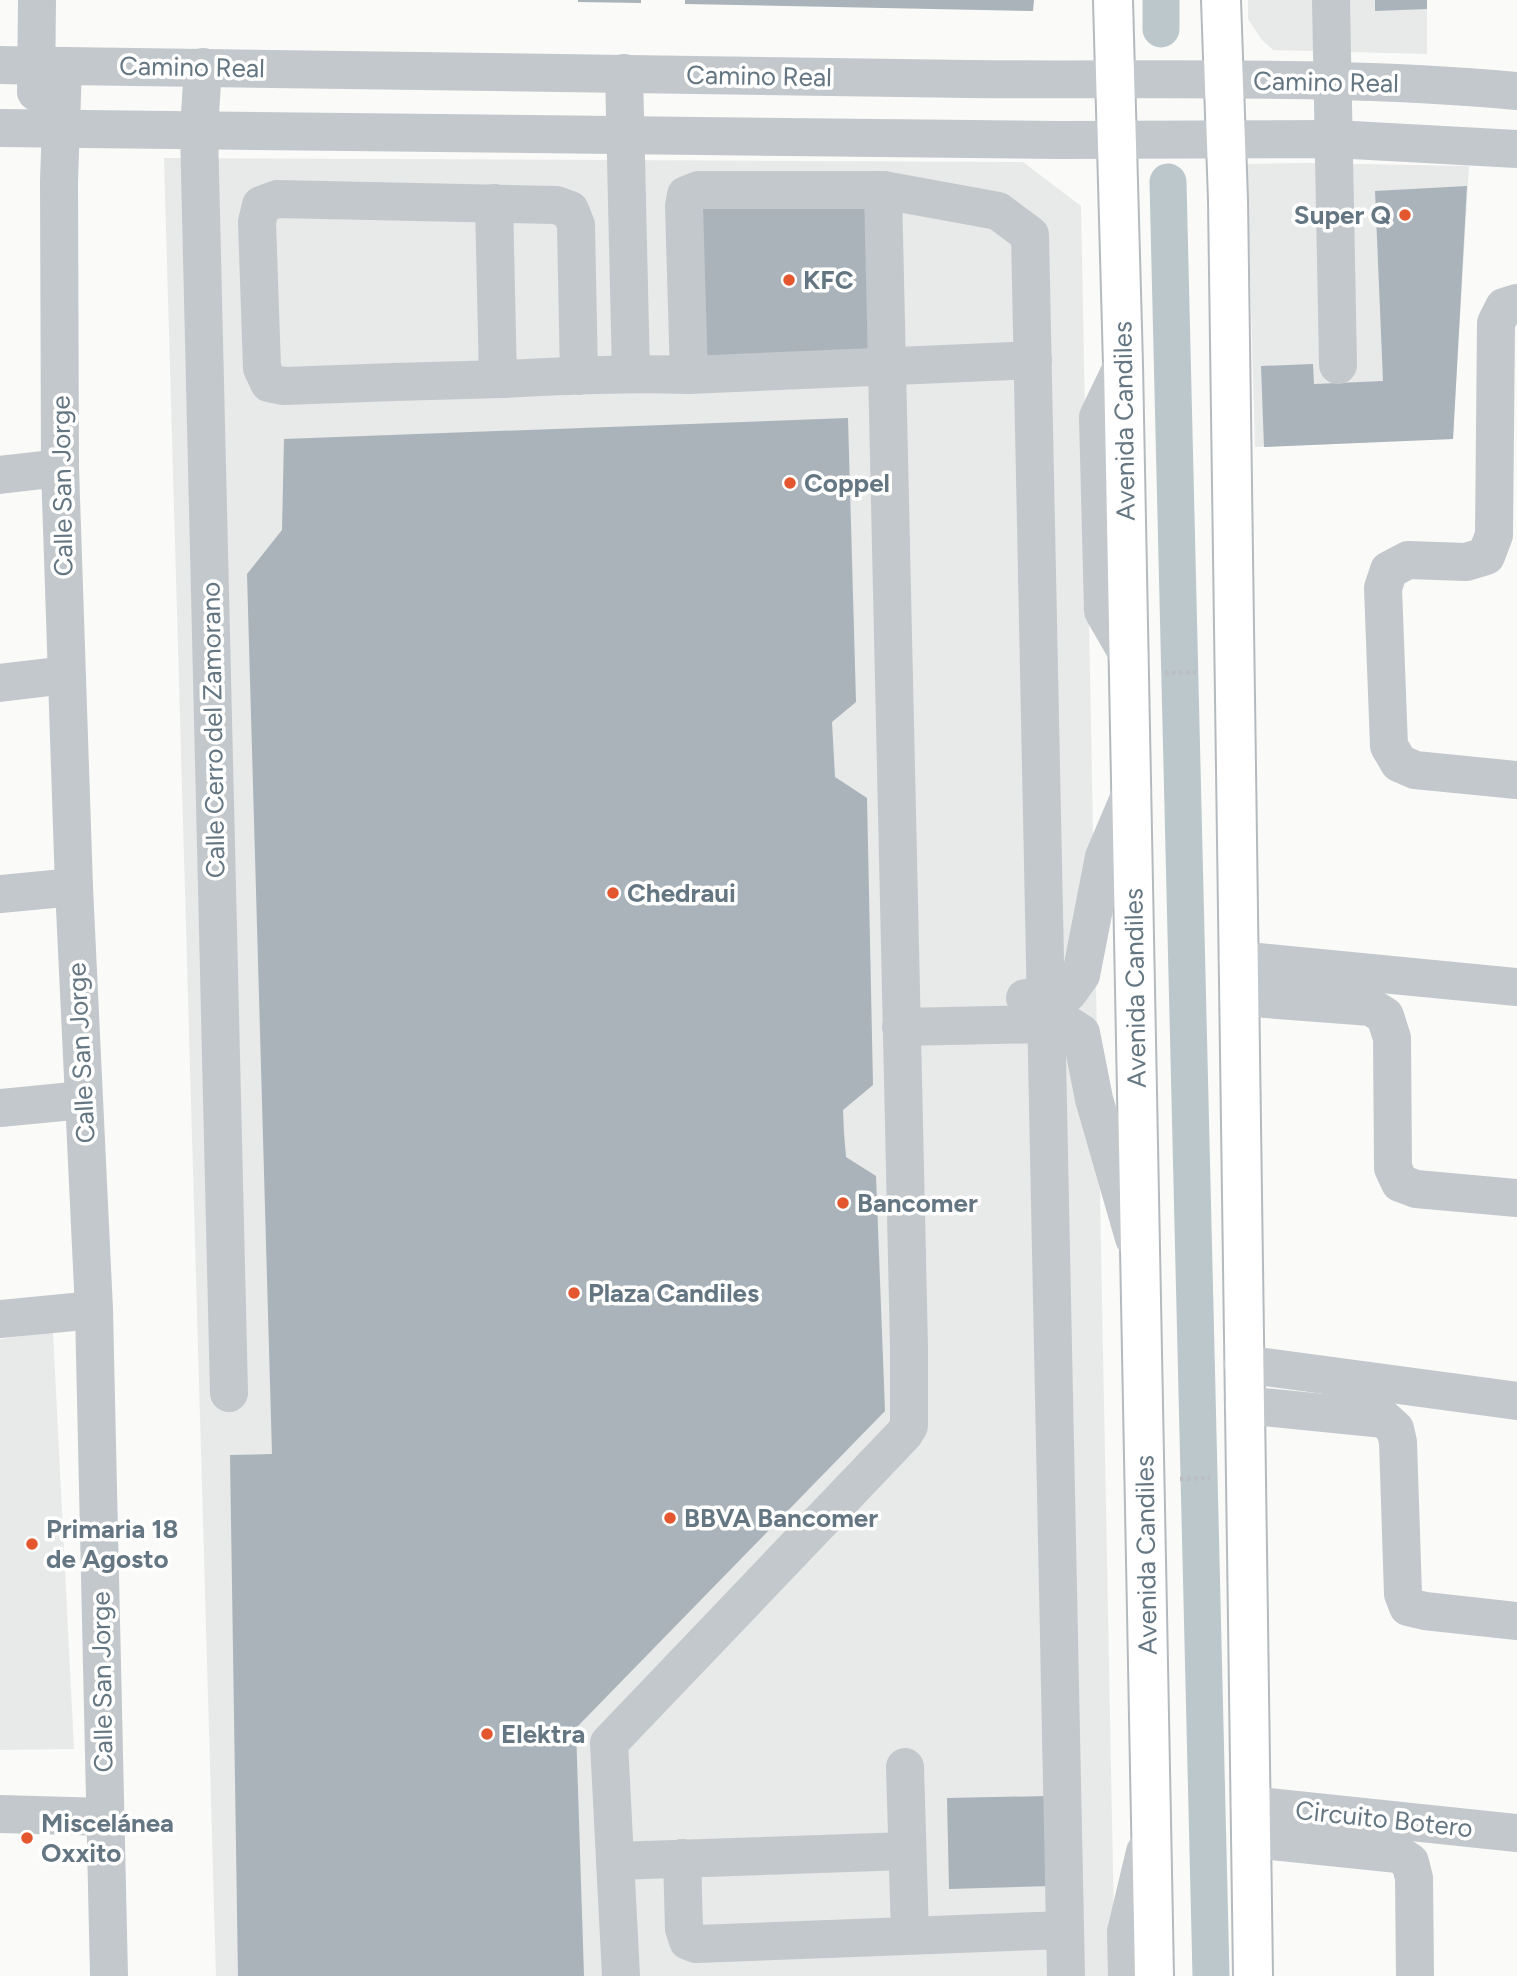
<svg xmlns="http://www.w3.org/2000/svg" width="1517" height="1976" font-family="Figtree,sans-serif">
<style>
.built{fill:#e8e9e9}
.lines{fill:none;stroke-linecap:round;stroke-linejoin:round}
.canal{stroke:#bbc7cb;stroke-width:37}
.building{fill:#aab3b9}
.major-casing{stroke:#b5babe;stroke-width:42}
.path{stroke:#bbbfc2;stroke-width:4.5;stroke-dasharray:3.5 3.5;stroke-linecap:butt}
.minor{stroke:#c3c8cc;stroke-width:38}
.major{stroke:#fff;stroke-width:38}
.poi-dot{fill:#e4572e;stroke:#fff;stroke-width:2.5}
.labels{text-anchor:middle;stroke-width:7;stroke-linejoin:round;paint-order:stroke}
.street-label{font-size:26px;fill:#657683;stroke:#fff}
.poi-label{font-size:26px;font-weight:bold;fill:#657683;stroke:#fff;text-anchor:start}
</style>
<rect width="100%" height="100%" fill="#fafaf8"/>
<g class="built">
<path d="M 1248,0 L 1427,0 L 1427,54 L 1273,50 L 1262,40 L 1248,19 Z"/>
<path d="M 164,158 L 1023,162 L 1081,206 L 1115,1976 L 216,1976 Z"/>
<path d="M 1307,163 L 1469,166 L 1453,439 L 1255,447 L 1247,164 Z"/>
<path d="M 53,1332 L 74,1749 L 0,1750 L 0,1339 Z"/>
</g>
<g class="lines">
<g class="canal">
<path d="M 1161,0 L 1161,29"/>
<path d="M 1168,182 L 1211,1976"/>
</g>
</g>
<g class="building">
<path d="M 578,0 L 641,0 L 641,3 L 578,2 Z"/>
<path d="M 685,0 L 1034,0 L 1033,11 L 685,4 Z"/>
<path d="M 1375,0 L 1427,0 L 1427,9 L 1375,11 Z"/>
<path d="M 1467,186 L 1453,439 L 1264,447 L 1261,366 L 1313,364 L 1314,384 L 1383,381 L 1375,191 Z"/>
<path d="M 697,200 L 881,203 L 878,359 L 700,357 Z"/>
<path d="M 848,418 L 856,702 L 832,722 L 835,777 L 867,798 L 873,1085 L 843,1110 L 844,1133 L 846,1157 L 876,1176 L 885,1411 L 576,1728 L 584,1976 L 238,1976 L 230,1455 L 272,1454 L 247,574 L 282,530 L 284,439 Z"/>
<path d="M 1048,1796 L 1051,1886 L 949,1889 L 947,1798 Z"/>
</g>
<g class="lines">
<g class="major-casing">
<g id="major">
<path d="M 1113,0 L 1123,365 L 1154,1976"/>
<path d="M 1221,0 L 1228,200 L 1253,1976"/>
</g>
</g>
<g class="path">
<path d="M 1165,673 L 1198,672"/>
<path d="M 1180,1479 L 1210,1478"/>
</g>
<g class="minor">
<path d="M 1331,0 L 1338,365"/>
<path d="M 0,65 C 323,69 646,74 968,79 C 1151,81 1335,74 1517,91"/>
<path d="M 63,66 L 59,181 L 60,468 L 74,887 L 94,1310 L 109,1976"/>
<path d="M 203,67 L 199,130 L 229,1393"/>
<path d="M 624,73 L 631,373"/>
<path d="M 36,92 L 37,0"/>
<path d="M 0,128 L 1059,140 L 1334,139 L 1517,149"/>
<path d="M 494,203 L 498,379"/>
<path d="M 1517,303 L 1504,307 L 1496,323 L 1494,535 L 1486,556 L 1466,562 L 1408,560 L 1389,570 L 1383,588 L 1389,746 L 1399,763 L 1415,770 L 1517,780"/>
<path d="M 1123,365 L 1098,417 L 1103,611 L 1129,656"/>
<path d="M 689,375 L 684,206 L 686,195 L 699,190 L 883,190 L 998,211 L 1030,235 L 1066,1976"/>
<path d="M 579,376 L 576,225 L 570,210 L 556,205 L 277,199 L 261,205 L 257,222 L 262,368 L 269,383 L 284,386 C 357,383 429,381 502,379 C 564,376 626,373 689,375 L 1033,360"/>
<path d="M 0,475 L 60,468"/>
<path d="M 0,683 L 66,675"/>
<path d="M 0,894 L 74,887"/>
<path d="M 1238,960 L 1517,987"/>
<path d="M 1239,997 L 1371,1007 L 1385,1016 L 1392,1038 L 1393,1168 L 1400,1183 L 1416,1189 L 1517,1198"/>
<path d="M 1025,998 L 1068,993 L 1081,975 L 1104,857 L 1132,791"/>
<path d="M 901,1027 L 1047,1024 L 1070,1026 L 1081,1033 L 1094,1099 L 1134,1238"/>
<path d="M 0,1108 L 83,1100"/>
<path d="M 0,1319 L 94,1310"/>
<path d="M 1243,1364 L 1517,1401"/>
<path d="M 1244,1405 L 1384,1419 L 1395,1429 L 1398,1442 L 1403,1594 L 1408,1607 L 1425,1611 L 1517,1621"/>
<path d="M 905,1767 L 910,1935"/>
<path d="M 1250,1805 L 1517,1833"/>
<path d="M 0,1814 L 106,1817"/>
<path d="M 1251,1839 L 1398,1854 L 1410,1862 L 1414,1878 L 1415,1976"/>
<path d="M 682,1858 L 684,1929 L 688,1941 L 696,1944 L 1065,1930"/>
<path d="M 615,1861 L 907,1851"/>
<path d="M 621,1976 L 609,1743 L 904,1434 L 909,1426 L 909,1347 L 883,190"/>
<path d="M 1127,1976 L 1126,1932 L 1145,1852"/>
</g>
<use href="#major" class="major"/>
</g>
<g class="poi-dot">
<circle cx="1405" cy="215" r="7"/>
<circle cx="789" cy="280" r="7"/>
<circle cx="790" cy="483" r="7"/>
<circle cx="613" cy="893" r="7"/>
<circle cx="843" cy="1203" r="7"/>
<circle cx="574" cy="1293" r="7"/>
<circle cx="670" cy="1518" r="7"/>
<circle cx="32" cy="1544" r="7"/>
<circle cx="487" cy="1734" r="7"/>
<circle cx="27" cy="1838" r="7"/>
</g>
<g class="labels">
<g class="street-label">
<text transform="translate(192 67) rotate(1)" y="9">Camino Real</text>
<text transform="translate(759 76) rotate(1)" y="9">Camino Real</text>
<text transform="translate(1326 82) rotate(1)" y="9">Camino Real</text>
<text transform="translate(1124 421) rotate(-91)" y="9">Avenida Candiles</text>
<text transform="translate(62 486) rotate(-91)" y="9">Calle San Jorge</text>
<text transform="translate(213 730) rotate(-91)" y="9">Calle Cerro del Zamorano</text>
<text transform="translate(1135 988) rotate(-91)" y="9">Avenida Candiles</text>
<text transform="translate(81 1053) rotate(-93)" y="9">Calle San Jorge</text>
<text transform="translate(1146 1555) rotate(-91)" y="9">Avenida Candiles</text>
<text transform="translate(102 1682) rotate(-91)" y="9">Calle San Jorge</text>
<text transform="translate(1384 1819) rotate(6)" y="9">Circuito Botero</text>
</g>
<g class="poi-label">
<text x="1391" y="224" text-anchor="end">Super Q</text>
<text x="803" y="289">KFC</text>
<text x="804" y="492">Coppel</text>
<text x="627" y="902">Chedraui</text>
<text x="857" y="1212">Bancomer</text>
<text x="588" y="1302">Plaza Candiles</text>
<text x="684" y="1527">BBVA Bancomer</text>
<text x="46" y="1538">Primaria 18<tspan x="46" dy="30">de Agosto</tspan></text>
<text x="501" y="1743">Elektra</text>
<text x="41" y="1832">Miscelánea<tspan x="41" dy="30">Oxxito</tspan></text>
</g>
</g>
</svg>
